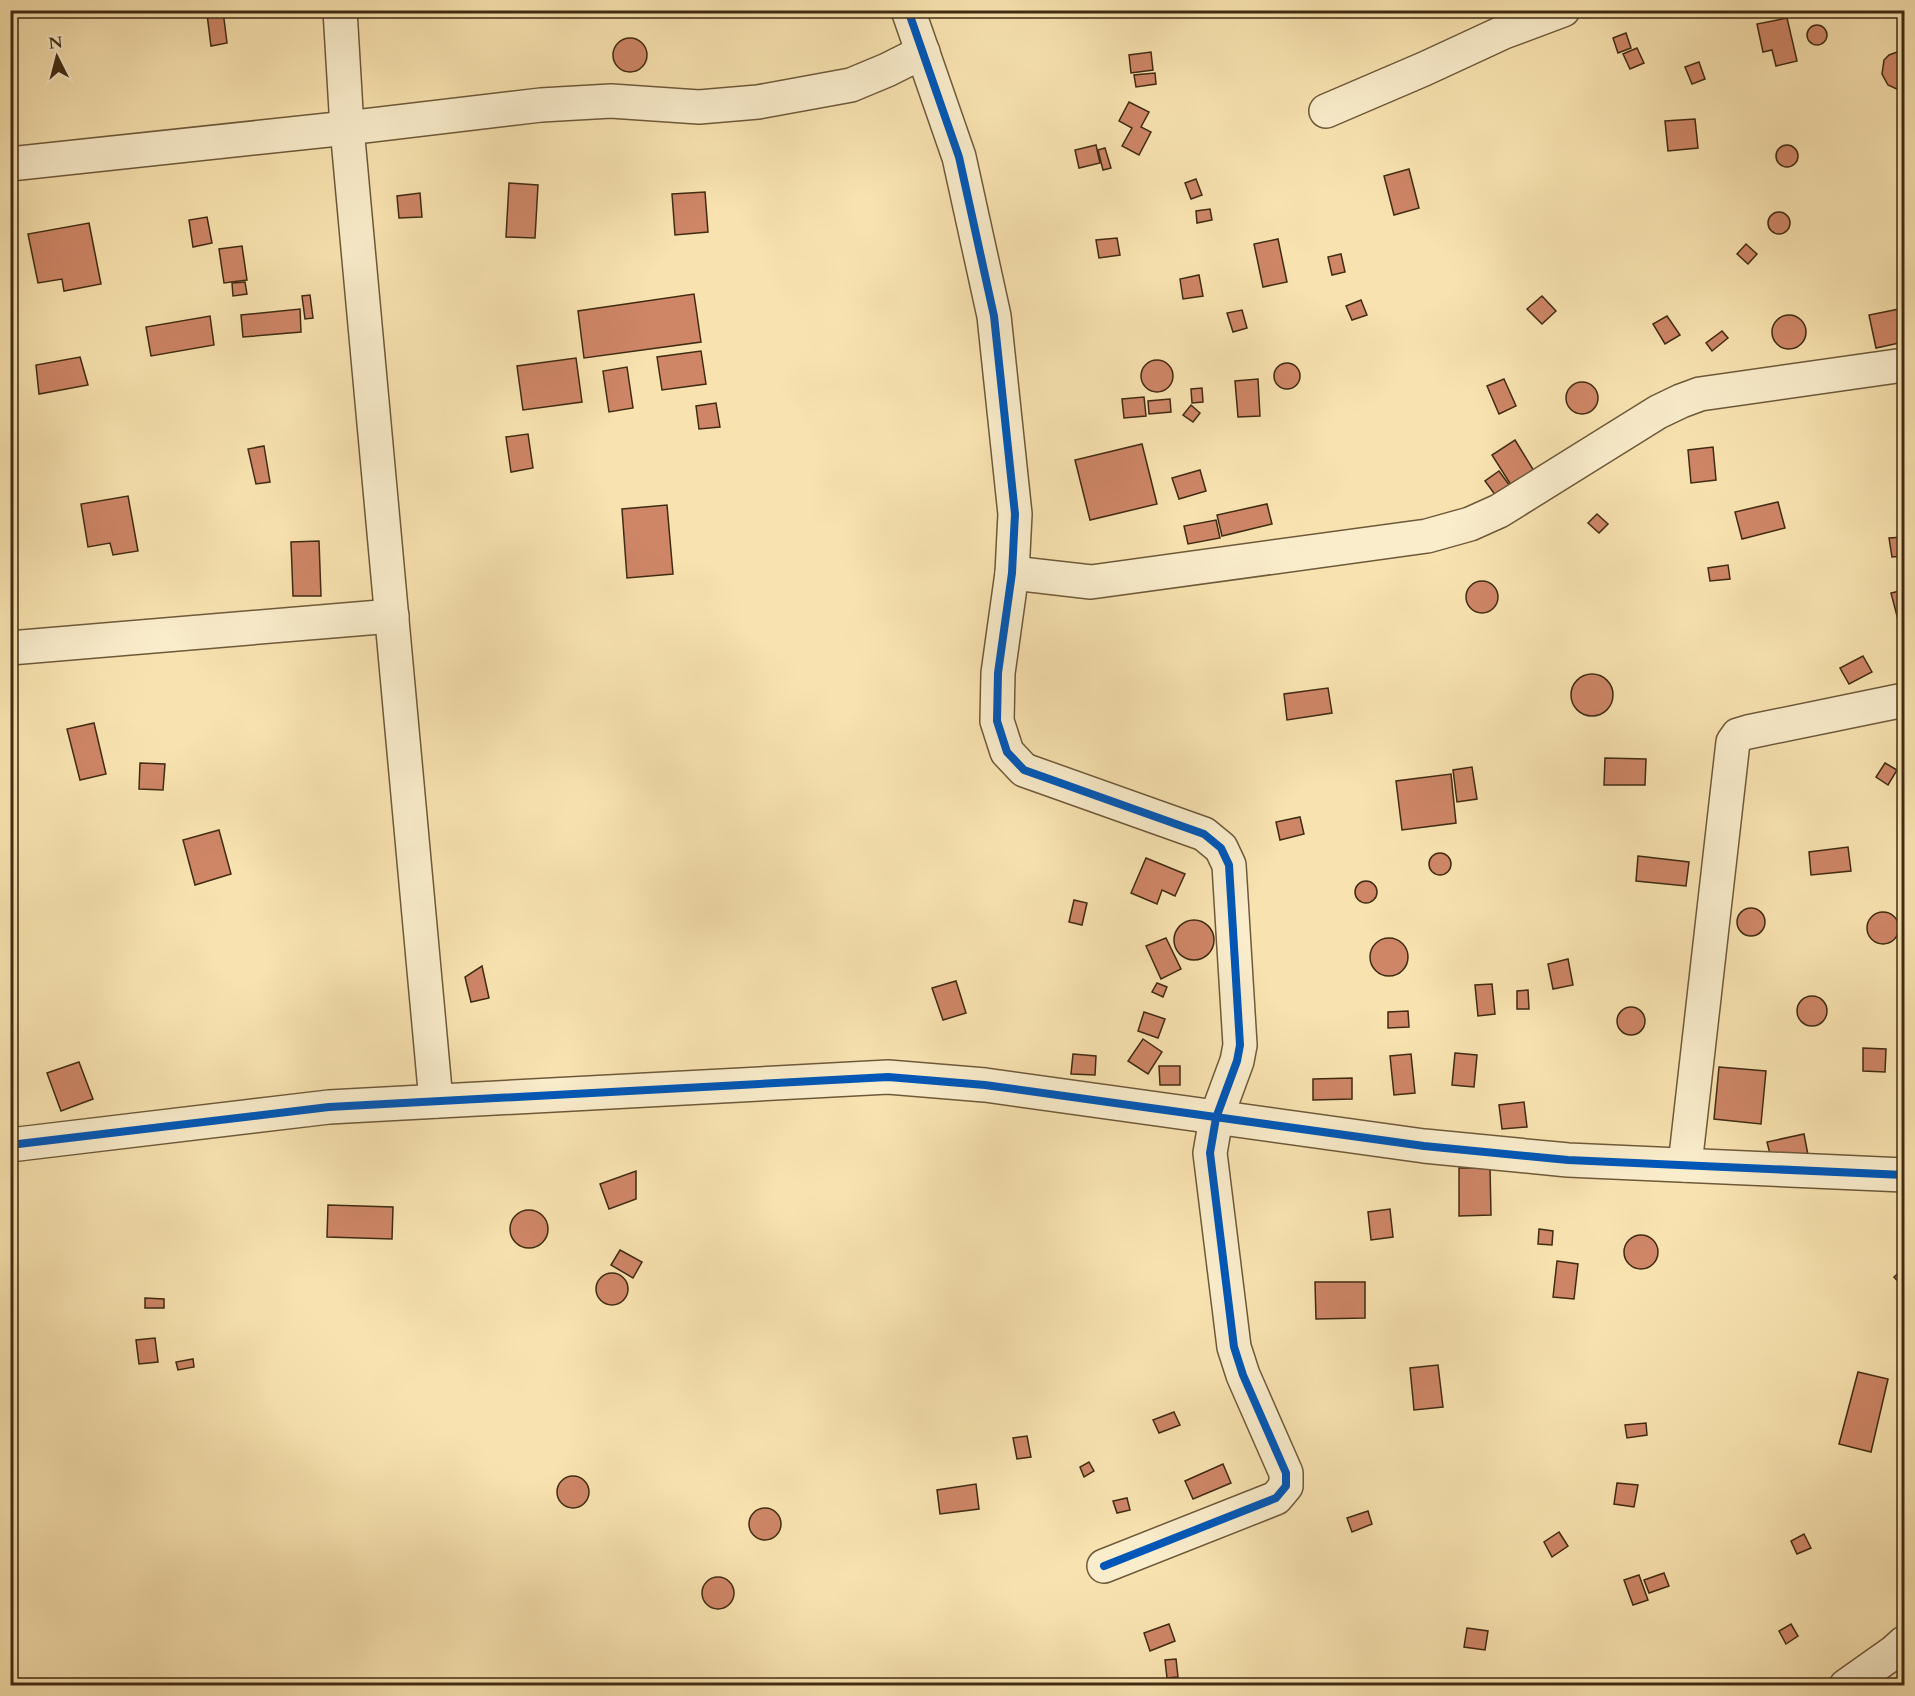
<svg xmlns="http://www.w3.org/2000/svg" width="1915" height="1696" font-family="Cardo,serif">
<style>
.building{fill:#ce8667;stroke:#402b13;stroke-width:1.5}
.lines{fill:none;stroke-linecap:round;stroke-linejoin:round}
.minor-casing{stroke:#6e593a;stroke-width:36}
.minor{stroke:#faedcc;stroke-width:33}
.cycleway-casing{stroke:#faedcc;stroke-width:11}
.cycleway{stroke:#0057b8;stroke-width:8}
</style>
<rect width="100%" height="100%" fill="#f8e3b0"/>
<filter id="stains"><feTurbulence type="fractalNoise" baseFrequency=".00333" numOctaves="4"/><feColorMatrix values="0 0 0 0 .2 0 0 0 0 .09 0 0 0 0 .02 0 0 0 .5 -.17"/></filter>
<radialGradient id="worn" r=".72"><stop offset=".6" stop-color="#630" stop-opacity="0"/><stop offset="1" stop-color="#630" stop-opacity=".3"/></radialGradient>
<g class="building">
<path d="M 223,11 L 227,43 L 211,46 L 207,14 Z"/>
<path d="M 1787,18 L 1797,61 L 1776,66 L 1772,50 L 1763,52 L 1757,24 Z"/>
<circle cx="1817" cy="35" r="10"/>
<path d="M 1626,33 L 1631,48 L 1618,53 L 1613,38 Z"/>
<circle cx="630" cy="55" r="17"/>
<path d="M 1637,48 L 1644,63 L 1630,69 L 1623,54 Z"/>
<path d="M 1900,51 L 1904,51 L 1904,90 L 1901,91 L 1888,85 L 1882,74 L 1884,60 L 1889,55 Z"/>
<path d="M 1151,52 L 1153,70 L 1131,73 L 1129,55 Z"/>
<path d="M 1699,62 L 1705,79 L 1692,84 L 1685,67 Z"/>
<path d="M 1155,73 L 1156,84 L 1136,87 L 1134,75 Z"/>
<path d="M 1129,102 L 1149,112 L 1141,127 L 1151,132 L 1139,155 L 1122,146 L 1132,128 L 1119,121 Z"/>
<path d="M 1695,119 L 1698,148 L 1668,151 L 1665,121 Z"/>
<circle cx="1787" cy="156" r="11"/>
<path d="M 1096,145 L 1100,163 L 1079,168 L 1075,150 Z"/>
<path d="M 1105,148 L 1111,168 L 1103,170 L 1098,150 Z"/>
<path d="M 1409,169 L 1419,208 L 1394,215 L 1384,176 Z"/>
<path d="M 1196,179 L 1202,195 L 1191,199 L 1185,183 Z"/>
<path d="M 509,183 L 538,185 L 535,238 L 506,237 Z"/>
<path d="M 705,192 L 708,232 L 675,235 L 672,194 Z"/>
<path d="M 420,193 L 422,217 L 399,218 L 397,196 Z"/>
<path d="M 1210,209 L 1212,220 L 1197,223 L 1196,211 Z"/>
<circle cx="1779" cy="223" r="11"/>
<path d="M 207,217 L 212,243 L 193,247 L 189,220 Z"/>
<path d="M 89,223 L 101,284 L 64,291 L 62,279 L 38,283 L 28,234 Z"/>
<path d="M 1117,238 L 1120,255 L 1099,258 L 1096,240 Z"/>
<path d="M 1278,239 L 1287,282 L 1263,287 L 1254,244 Z"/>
<path d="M 1746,244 L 1757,254 L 1748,264 L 1737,254 Z"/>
<path d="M 242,246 L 247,280 L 224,283 L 219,249 Z"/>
<path d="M 1341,254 L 1345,272 L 1332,275 L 1328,257 Z"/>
<path d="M 1199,275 L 1203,296 L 1183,299 L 1180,279 Z"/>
<path d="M 245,282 L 247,294 L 233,296 L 232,283 Z"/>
<path d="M 694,294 L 701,342 L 584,358 L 578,311 Z"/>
<path d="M 310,295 L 313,318 L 305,319 L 302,296 Z"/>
<path d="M 1542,296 L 1556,311 L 1542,324 L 1527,309 Z"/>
<path d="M 1361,300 L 1367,315 L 1352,320 L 1346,306 Z"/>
<path d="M 1904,308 L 1904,342 L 1876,348 L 1869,315 Z"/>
<path d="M 300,309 L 301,332 L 243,337 L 241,315 Z"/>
<path d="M 1242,310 L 1247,328 L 1233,332 L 1227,313 Z"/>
<circle cx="1789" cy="332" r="17"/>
<path d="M 210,316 L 214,345 L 151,356 L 146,327 Z"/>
<path d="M 1667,316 L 1680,335 L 1665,344 L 1653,324 Z"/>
<path d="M 1722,331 L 1728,338 L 1712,351 L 1706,343 Z"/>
<path d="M 701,351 L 706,384 L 662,390 L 657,357 Z"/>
<path d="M 80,357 L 88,385 L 39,394 L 36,365 Z"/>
<path d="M 576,358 L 582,402 L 523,410 L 517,366 Z"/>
<circle cx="1157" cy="376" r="16"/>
<circle cx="1287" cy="376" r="13"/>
<path d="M 627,367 L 633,408 L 609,412 L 603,371 Z"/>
<path d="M 1258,379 L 1260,416 L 1238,417 L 1235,381 Z"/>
<path d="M 1504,379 L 1516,406 L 1499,414 L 1487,386 Z"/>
<circle cx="1582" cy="398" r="16"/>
<path d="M 1202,388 L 1203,402 L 1192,403 L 1191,389 Z"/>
<path d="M 1144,397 L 1146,416 L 1124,418 L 1122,399 Z"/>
<path d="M 1170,399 L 1171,412 L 1149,414 L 1148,401 Z"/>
<path d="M 716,403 L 720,427 L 699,429 L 696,406 Z"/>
<path d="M 1191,405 L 1200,413 L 1193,422 L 1183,415 Z"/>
<path d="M 528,434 L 533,468 L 511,472 L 506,437 Z"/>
<path d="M 1515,440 L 1534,471 L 1511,485 L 1492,455 Z"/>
<path d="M 1142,444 L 1157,504 L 1090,520 L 1075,460 Z"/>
<path d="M 264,446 L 270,482 L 256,484 L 248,449 Z"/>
<path d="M 1713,447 L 1716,480 L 1691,483 L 1688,450 Z"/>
<path d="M 1200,470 L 1206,491 L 1179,499 L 1172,478 Z"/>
<path d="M 1499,471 L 1510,486 L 1496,496 L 1485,481 Z"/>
<path d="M 128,496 L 138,551 L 113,555 L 110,543 L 88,547 L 81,504 Z"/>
<path d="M 1778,502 L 1785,528 L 1742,539 L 1735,512 Z"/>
<path d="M 1267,504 L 1272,524 L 1222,536 L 1217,515 Z"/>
<path d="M 667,505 L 673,574 L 627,578 L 622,509 Z"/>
<path d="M 1597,514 L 1608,524 L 1599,533 L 1588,523 Z"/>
<path d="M 1216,520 L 1220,538 L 1188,544 L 1184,526 Z"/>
<path d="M 1904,537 L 1904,556 L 1892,557 L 1889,538 Z"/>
<path d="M 319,541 L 321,596 L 293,596 L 291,542 Z"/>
<path d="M 1728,565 L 1730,579 L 1710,581 L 1708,568 Z"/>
<circle cx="1482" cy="597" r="16"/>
<path d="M 1904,590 L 1904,634 L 1902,635 L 1891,593 Z"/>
<path d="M 1863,656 L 1872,672 L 1849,684 L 1840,668 Z"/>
<circle cx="1592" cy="695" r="21"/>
<path d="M 1328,688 L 1332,713 L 1287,720 L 1284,694 Z"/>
<path d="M 94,723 L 106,774 L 80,780 L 67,729 Z"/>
<path d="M 1605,758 L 1646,759 L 1645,785 L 1604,785 Z"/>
<path d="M 140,763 L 165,764 L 163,790 L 139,789 Z"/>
<path d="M 1885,763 L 1897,770 L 1888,785 L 1876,777 Z"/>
<path d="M 1472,767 L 1477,799 L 1457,802 L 1453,770 Z"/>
<path d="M 1451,774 L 1456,823 L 1402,830 L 1396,781 Z"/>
<path d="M 1300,817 L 1304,834 L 1280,840 L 1276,822 Z"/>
<path d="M 219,830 L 231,874 L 195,885 L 183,840 Z"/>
<path d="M 1848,847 L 1851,871 L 1811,875 L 1809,852 Z"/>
<circle cx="1440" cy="864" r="11"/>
<path d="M 1638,856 L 1689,862 L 1686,886 L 1636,881 Z"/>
<path d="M 1146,858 L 1185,874 L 1175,896 L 1162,890 L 1157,904 L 1131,893 Z"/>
<circle cx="1366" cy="892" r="11"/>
<path d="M 1074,900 L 1087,903 L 1082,925 L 1069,922 Z"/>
<circle cx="1751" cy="922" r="14"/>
<circle cx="1883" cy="928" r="16"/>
<circle cx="1194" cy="940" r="20"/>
<circle cx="1389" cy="957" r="19"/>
<path d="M 1166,938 L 1181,969 L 1161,979 L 1146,946 Z"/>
<path d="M 1568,959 L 1573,985 L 1553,989 L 1548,964 Z"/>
<path d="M 482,966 L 489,998 L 471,1002 L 465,977 Z"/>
<path d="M 956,981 L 966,1013 L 943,1020 L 932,988 Z"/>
<path d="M 1157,983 L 1167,987 L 1163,997 L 1152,992 Z"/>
<path d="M 1492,984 L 1495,1014 L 1478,1016 L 1475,985 Z"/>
<path d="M 1528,990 L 1529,1009 L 1517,1009 L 1517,991 Z"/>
<circle cx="1812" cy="1011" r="15"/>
<circle cx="1631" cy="1021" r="14"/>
<path d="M 1408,1011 L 1409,1027 L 1388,1028 L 1388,1012 Z"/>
<path d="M 1144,1012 L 1165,1019 L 1158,1038 L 1138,1031 Z"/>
<path d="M 1143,1039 L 1162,1052 L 1148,1074 L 1128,1061 Z"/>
<path d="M 1863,1048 L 1886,1049 L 1885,1072 L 1863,1071 Z"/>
<path d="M 1455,1053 L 1477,1055 L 1474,1087 L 1452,1085 Z"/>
<path d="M 1073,1054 L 1096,1056 L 1095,1075 L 1071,1074 Z"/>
<path d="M 1411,1054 L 1415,1093 L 1394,1095 L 1390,1056 Z"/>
<path d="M 79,1062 L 93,1099 L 61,1111 L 47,1073 Z"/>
<path d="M 1159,1066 L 1180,1066 L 1180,1085 L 1160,1085 Z"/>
<path d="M 1719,1067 L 1766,1071 L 1761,1124 L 1714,1119 Z"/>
<path d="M 1352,1078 L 1352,1099 L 1313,1100 L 1313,1079 Z"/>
<path d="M 1524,1102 L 1527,1127 L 1502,1129 L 1499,1105 Z"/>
<path d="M 1804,1134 L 1808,1155 L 1772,1162 L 1767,1142 Z"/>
<path d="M 1459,1168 L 1490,1168 L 1491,1215 L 1459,1216 Z"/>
<path d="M 636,1171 L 636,1199 L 609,1209 L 600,1184 Z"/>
<path d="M 328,1205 L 393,1207 L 392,1239 L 327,1237 Z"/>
<path d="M 1390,1209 L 1393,1237 L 1371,1240 L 1368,1212 Z"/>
<circle cx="529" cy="1229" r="19"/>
<path d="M 1539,1229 L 1553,1231 L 1552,1245 L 1538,1244 Z"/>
<circle cx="1641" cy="1252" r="17"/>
<path d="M 620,1250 L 642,1262 L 633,1278 L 611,1265 Z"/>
<path d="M 1557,1261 L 1578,1264 L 1574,1299 L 1553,1297 Z"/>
<path d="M 1904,1268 L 1904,1288 L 1894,1277 Z"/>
<circle cx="612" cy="1289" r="16"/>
<path d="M 1315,1282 L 1365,1282 L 1365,1318 L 1316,1319 Z"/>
<path d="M 145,1298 L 164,1299 L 164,1308 L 145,1308 Z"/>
<path d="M 155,1338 L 158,1362 L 139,1364 L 136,1340 Z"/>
<path d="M 193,1359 L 194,1367 L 178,1370 L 176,1362 Z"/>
<path d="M 1438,1365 L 1443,1407 L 1414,1410 L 1410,1368 Z"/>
<path d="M 1858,1372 L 1888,1379 L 1871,1452 L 1839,1444 Z"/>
<path d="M 1174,1412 L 1180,1425 L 1159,1433 L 1153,1420 Z"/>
<path d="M 1646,1423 L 1647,1435 L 1627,1438 L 1625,1425 Z"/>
<path d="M 1027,1436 L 1031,1457 L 1017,1459 L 1013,1438 Z"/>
<path d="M 1089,1462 L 1094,1471 L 1084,1477 L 1080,1467 Z"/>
<path d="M 1223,1464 L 1231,1483 L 1193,1499 L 1185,1481 Z"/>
<circle cx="573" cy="1492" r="16"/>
<path d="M 1617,1483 L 1638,1485 L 1634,1507 L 1614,1504 Z"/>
<path d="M 976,1484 L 979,1509 L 940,1514 L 937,1490 Z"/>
<path d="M 1127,1498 L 1130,1510 L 1117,1513 L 1113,1501 Z"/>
<circle cx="765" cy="1524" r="16"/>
<path d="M 1368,1511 L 1372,1524 L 1352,1532 L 1347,1518 Z"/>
<path d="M 1559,1532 L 1568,1546 L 1552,1557 L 1544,1542 Z"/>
<path d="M 1804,1534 L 1811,1548 L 1797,1554 L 1791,1541 Z"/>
<path d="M 1664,1573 L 1669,1586 L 1649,1593 L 1644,1580 Z"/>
<path d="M 1639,1575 L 1648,1600 L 1633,1605 L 1624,1580 Z"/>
<circle cx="718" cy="1593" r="16"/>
<path d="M 1169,1624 L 1175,1641 L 1150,1651 L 1144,1633 Z"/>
<path d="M 1791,1624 L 1798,1636 L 1786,1644 L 1779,1631 Z"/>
<path d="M 1467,1628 L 1488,1631 L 1485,1650 L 1464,1647 Z"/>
<path d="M 1176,1659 L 1178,1677 L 1167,1678 L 1165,1660 Z"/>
</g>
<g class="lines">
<g class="minor-casing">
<g id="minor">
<path d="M 340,10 L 347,128 L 436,1101"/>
<path d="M 908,10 L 959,157 L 994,316 L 1015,514 L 1012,573 L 998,673 L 997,721 L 1007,752 L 1024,770 L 1204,834 L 1221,848 L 1229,865 L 1240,1045 L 1237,1061 L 1216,1118 L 1210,1153 L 1234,1347 L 1243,1375 L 1286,1473 L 1286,1486 L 1276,1498 L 1104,1566"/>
<path d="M 1326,111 L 1424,69 L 1504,32 L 1563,10"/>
<path d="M 10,164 L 347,128 L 541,105 L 611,101 L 699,107 L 758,102 L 851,85 L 887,70 L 923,52"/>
<path d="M 1012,573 L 1091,582 L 1427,536 L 1470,524 L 1499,511 L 1658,412 L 1681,401 L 1700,394 L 1904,365"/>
<path d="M 10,648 L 392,616"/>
<path d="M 10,1145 L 329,1107 L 888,1077 L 985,1085 L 1424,1146 L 1568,1160 L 1904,1175"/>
<path d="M 1685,1165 L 1733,742 L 1738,735 L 1748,732 L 1904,700"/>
<path d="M 1846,1686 L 1894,1652 L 1904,1643"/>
</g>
</g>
<use href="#minor" class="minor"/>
<g class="cycleway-casing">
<g id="cycleway">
<path d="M 908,10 L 959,157 L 994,316 L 1015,514 L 1012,573 L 998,673 L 997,721 L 1007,752 L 1024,770 L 1204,834 L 1221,848 L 1229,865 L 1240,1045 L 1237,1061 L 1216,1118 L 1210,1153 L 1234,1347 L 1243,1375 L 1286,1473 L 1286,1486 L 1276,1498 L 1104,1566"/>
<path d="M 10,1145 L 329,1107 L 888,1077 L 985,1085 L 1424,1146 L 1568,1160 L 1904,1175"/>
</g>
</g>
<use href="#cycleway" class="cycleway"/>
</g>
<rect width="1915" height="1696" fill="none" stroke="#f8e3b0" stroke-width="36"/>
<rect x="12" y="12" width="1891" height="1672" fill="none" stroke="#402b13" stroke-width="3"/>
<rect x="18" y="18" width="1879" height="1660" fill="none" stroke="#402b13" stroke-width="1.5"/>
<g transform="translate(57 57) rotate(354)" stroke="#faedcc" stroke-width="4.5" paint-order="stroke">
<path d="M0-4.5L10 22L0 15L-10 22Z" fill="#402b13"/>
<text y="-9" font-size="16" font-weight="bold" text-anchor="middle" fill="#402b13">N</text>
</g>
<rect width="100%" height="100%" filter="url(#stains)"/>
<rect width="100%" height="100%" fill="url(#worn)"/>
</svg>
